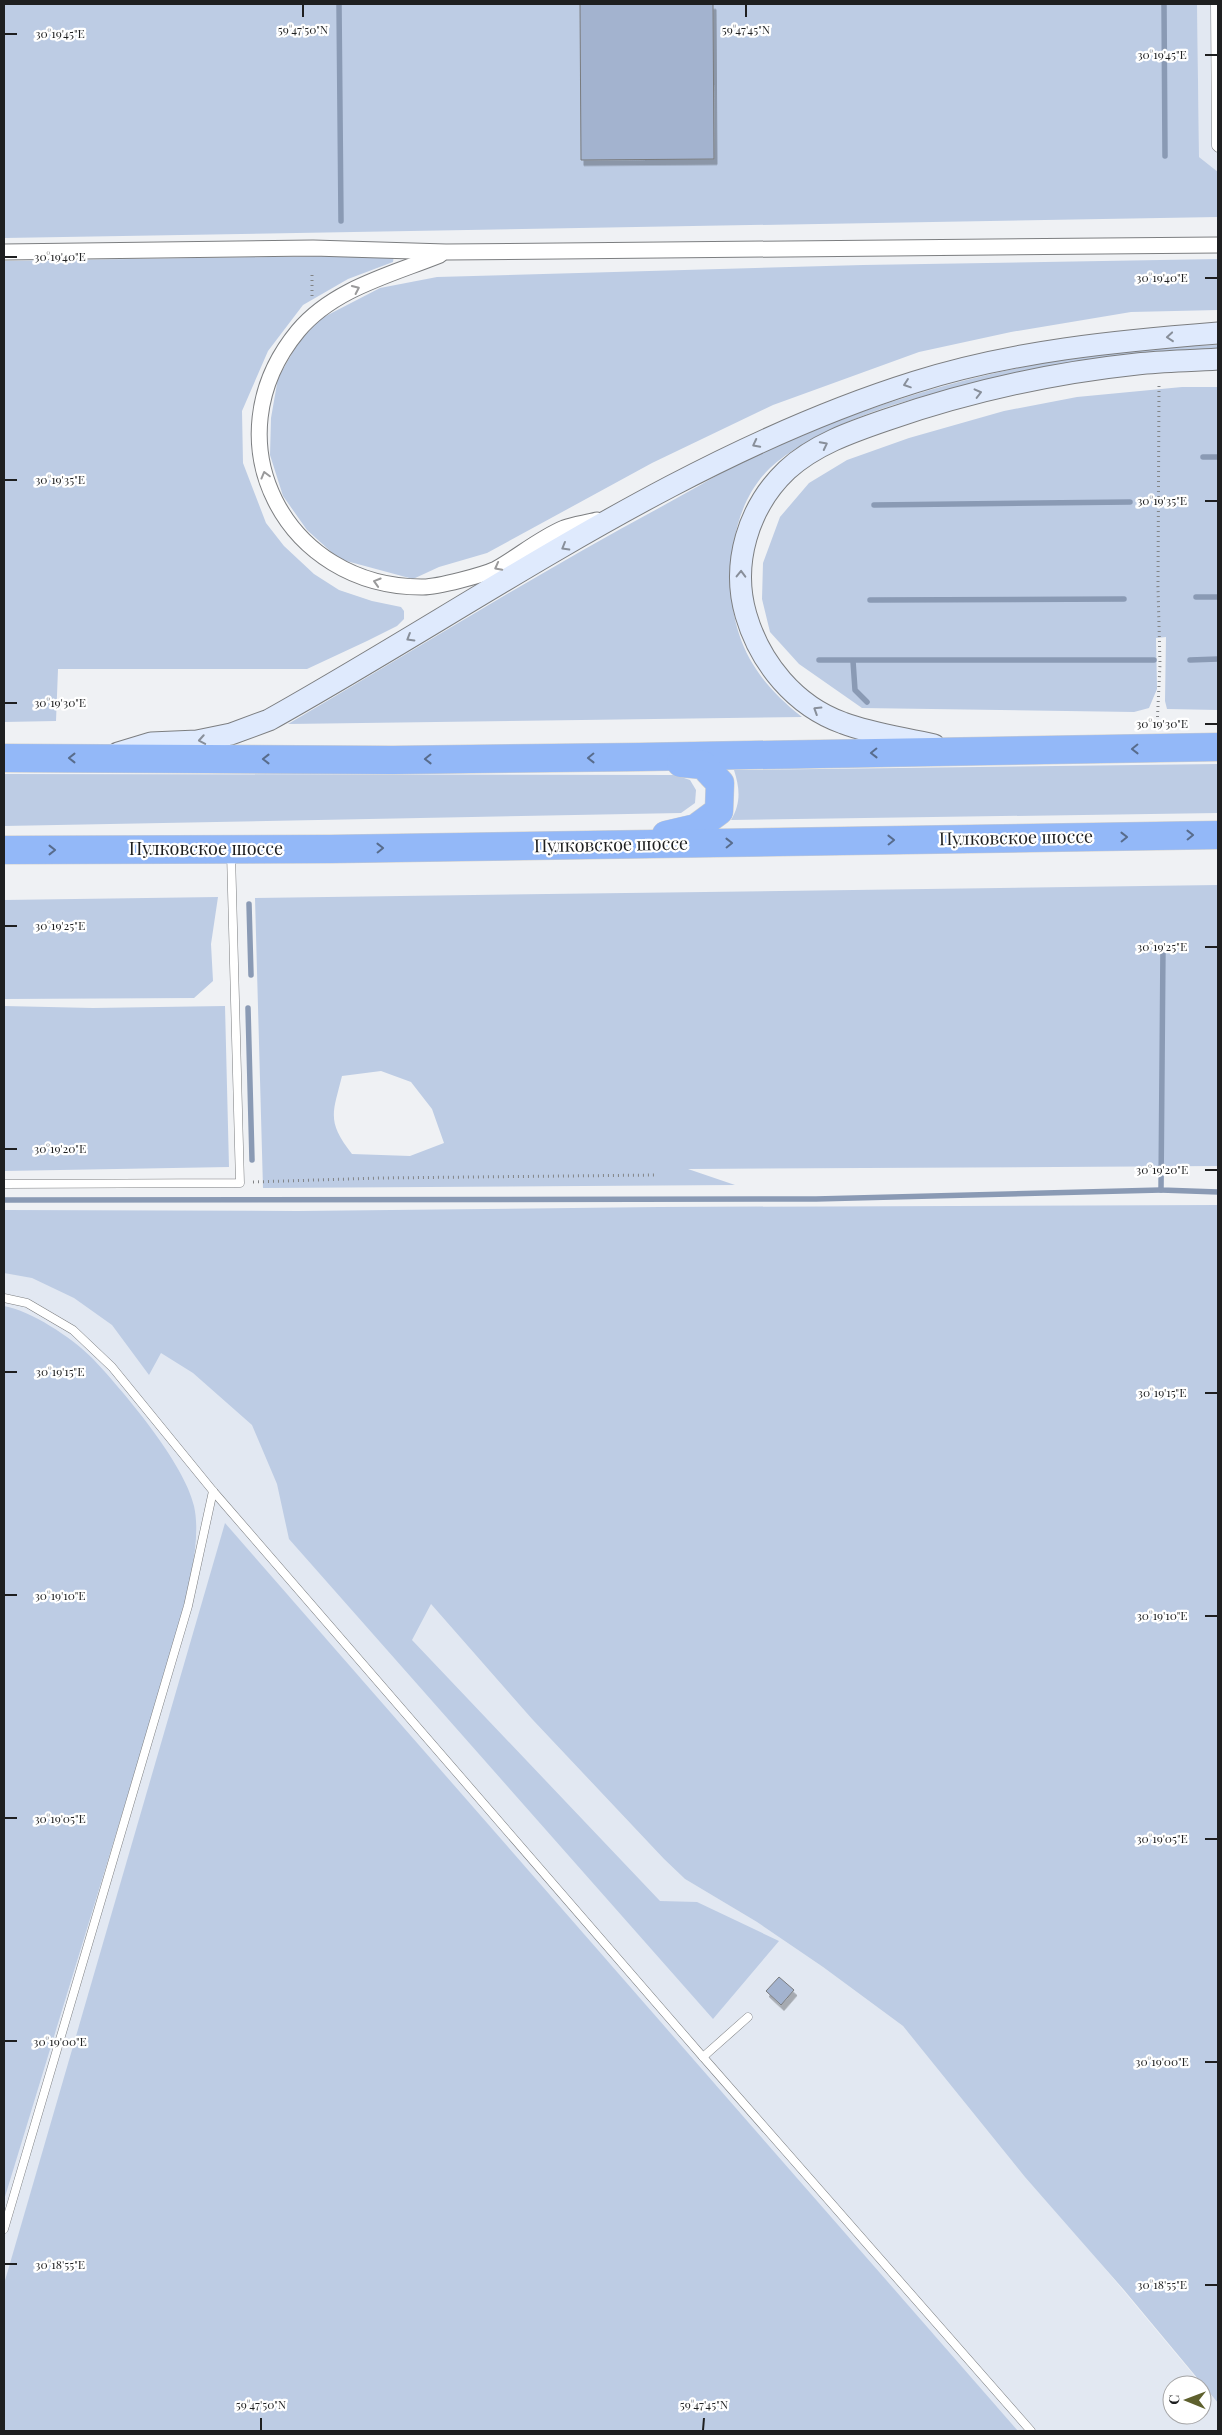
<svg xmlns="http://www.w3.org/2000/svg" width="1222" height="2435" font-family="'Playfair Display',serif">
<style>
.built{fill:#e2e8f2}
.green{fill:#bdcce4;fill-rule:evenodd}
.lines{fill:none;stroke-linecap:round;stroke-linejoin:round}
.stream{stroke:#8a9ab4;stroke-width:5.5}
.building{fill:#a3b3cf;stroke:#797b7e;filter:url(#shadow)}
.lane-casing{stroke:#7c7e80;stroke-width:9}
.street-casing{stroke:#7c7e80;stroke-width:17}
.secondary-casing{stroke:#7c7e80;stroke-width:23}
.highway-casing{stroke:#cecece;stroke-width:29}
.path{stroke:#828486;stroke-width:3;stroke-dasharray:1 4;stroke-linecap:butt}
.lane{stroke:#fff;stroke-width:8}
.street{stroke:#fff;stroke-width:15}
.secondary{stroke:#dfeafd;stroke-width:21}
.highway{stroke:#93b8f8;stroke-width:28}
.oneway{stroke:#9a9a9b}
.oneway2{stroke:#888f9a}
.oneway3{stroke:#586c8c}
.ticks{fill:none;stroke:#1e1f20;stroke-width:2}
.labels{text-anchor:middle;stroke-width:4.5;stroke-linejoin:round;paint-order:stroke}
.street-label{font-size:18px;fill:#1e1f20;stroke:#fff}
.ticks-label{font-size:12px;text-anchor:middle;fill:#1e1f20;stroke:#fff;stroke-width:4.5;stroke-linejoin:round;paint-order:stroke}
</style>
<defs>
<filter id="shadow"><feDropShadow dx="3" dy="5.5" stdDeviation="0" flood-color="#0004"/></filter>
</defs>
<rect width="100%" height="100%" fill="#eff1f4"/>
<g class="built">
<path d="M 1197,4 L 1218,4 L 1218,172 L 1199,157 Z"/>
<path d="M 4,1232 L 228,1233 L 403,1572 L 532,1719 L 664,1859 L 685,1879 L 757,1922 L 823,1967 L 903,2026 L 1202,2385 L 1172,2385 L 1172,2415 L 1202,2415 L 1202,2385 L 1218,2403 L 1218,2431 L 4,2431 Z"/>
</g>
<g class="green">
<path d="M 4,4 L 1197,4 L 1199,157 L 1218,172 L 1218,217 L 4,238 Z"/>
<path d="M 394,255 L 393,262 L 348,279 L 303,305 L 268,351 L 242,411 L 243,463 L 266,523 L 284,546 L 314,574 L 339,590 L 372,601 L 401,607 L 404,611 L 404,619 L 397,626 L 367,641 L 307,669 L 58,669 L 56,721 L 4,722 L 4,261 Z"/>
<path d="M 1218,259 L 1218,310 L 1131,312 L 1011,332 L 919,352 L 773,405 L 652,463 L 487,553 L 439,567 L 413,579 L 339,559 L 307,530 L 283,496 L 270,455 L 271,418 L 278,378 L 298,343 L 320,319 L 380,288 L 437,277 L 863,265 Z"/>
<path d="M 1218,345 L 1218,352 C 1162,360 1106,369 1050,377 C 1012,383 972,387 934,394 C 886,404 806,434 770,468 C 742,495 731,537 731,575 C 730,637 753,679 802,717 L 288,724 C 411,652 533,576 659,508 C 707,482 754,452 805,433 C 939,380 1074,348 1218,345 Z"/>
<path d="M 1182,387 L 1218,387 L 1218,710 L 1167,709 L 1165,701 L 1166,637 L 1156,638 L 1157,689 L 1149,708 L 1134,712 L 862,708 L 799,664 L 770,632 L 762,599 L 763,563 L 780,517 L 809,483 L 847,460 L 909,438 L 1004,411 L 1077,397 Z"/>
<path d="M 1218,764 L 1218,813 L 731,820 C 741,803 740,789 734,770 Z"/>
<path d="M 4,774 L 675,775 L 690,780 L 696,790 L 695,803 L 681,813 L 4,826 Z"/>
<path d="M 1218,885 L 1218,1166 L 688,1169 L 735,1185 L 263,1188 L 255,898 ZM 381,1071 L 411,1082 L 432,1109 L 444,1143 L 410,1156 L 352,1154 C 326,1121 333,1113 342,1076 Z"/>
<path d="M 218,897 L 211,944 L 213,981 L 194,998 L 4,999 L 4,900 Z"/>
<path d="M 4,1006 L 93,1008 L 225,1006 L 229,1167 L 4,1171 Z"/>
<path d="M 1218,1205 L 1218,2403 L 1124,2290 L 1025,2177 L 903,2026 L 823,1967 L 757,1922 L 685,1879 L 664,1859 L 532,1719 L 431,1604 L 412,1640 L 660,1901 L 697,1902 L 779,1941 L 713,2019 L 289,1539 L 277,1484 L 252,1425 L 193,1373 L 161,1353 L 149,1375 L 112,1325 L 74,1298 L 32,1278 L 4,1273 L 4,1210 L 297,1211 L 659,1207 Z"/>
<path d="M 4,1306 C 31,1311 71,1337 91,1357 C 122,1389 185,1464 194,1506 C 201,1538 190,1576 185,1608 L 4,2200 Z"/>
<path d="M 225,1523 L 1018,2431 L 4,2431 L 4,2284 Z"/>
</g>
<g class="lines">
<g class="stream">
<path d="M 339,4 L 341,221"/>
<path d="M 1164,4 L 1165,156"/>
<path d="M 1203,457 L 1218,457"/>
<path d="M 874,505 L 1130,502"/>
<path d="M 1196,597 L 1218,597"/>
<path d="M 870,600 L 1124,599"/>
<path d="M 819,660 L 1154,660"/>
<path d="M 1190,660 L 1218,659"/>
<path d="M 853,661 L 855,690 L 867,702"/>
<path d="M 249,904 L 251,975"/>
<path d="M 1163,947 L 1161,1190 L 1218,1192"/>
<path d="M 248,1008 L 252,1160"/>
<path d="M 4,1200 L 816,1199 L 1161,1190"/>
</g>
</g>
<g class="building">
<path d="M 580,4 L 713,4 L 714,159 L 581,160 Z"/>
<path d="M 779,1977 L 794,1990 L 781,2005 L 766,1991 Z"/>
</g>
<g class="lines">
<g class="lane-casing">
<g id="lane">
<path d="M 1215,4 L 1216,146 L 1218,148"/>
<path d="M 4,1184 L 240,1183 L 231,854"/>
<path d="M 4,1298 L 27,1303 L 73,1330 L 112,1367 L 213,1491 L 703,2057 L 1031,2431"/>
<path d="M 703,2057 L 748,2017"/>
<path d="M 4,2229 L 188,1606 L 213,1491"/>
</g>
</g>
<g class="street-casing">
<g id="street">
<path d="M 4,252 L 313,248 L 446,252 L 1218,245"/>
<path d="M 440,255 C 390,275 333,289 298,331 C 208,440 285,588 423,587 C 438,587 483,575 496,569 C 519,556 540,538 564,528 C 575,524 587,523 597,520"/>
</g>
</g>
<g class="secondary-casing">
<g id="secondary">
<path d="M 934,745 C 905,738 872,734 843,723 C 795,706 760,663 746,615 C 731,564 748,507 787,470 C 814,445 851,432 886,420 C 967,392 1052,373 1137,364 C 1164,361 1191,361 1218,359"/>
<path d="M 118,753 L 151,743 L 197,741 L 231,734 L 269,720 C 480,602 682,455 915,382 C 1013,351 1116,341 1218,333"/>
</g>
</g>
<g class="highway-casing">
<g id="highway">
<path d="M 4,758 L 393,760 L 640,757 L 1218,747"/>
<path d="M 666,835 L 696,828 L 719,811 L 720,783 L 703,765 L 681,763"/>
<path d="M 4,850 L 331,849 L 1218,835"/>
</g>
</g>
<g class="path">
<path d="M 312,296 L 312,272"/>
<path d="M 1157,727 L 1160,664 L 1158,587 L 1159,383"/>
<path d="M 253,1182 L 380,1178 L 657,1175"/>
</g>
<use href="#lane" class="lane"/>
<use href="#street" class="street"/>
<use href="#secondary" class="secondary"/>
<use href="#highway" class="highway"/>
</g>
<defs><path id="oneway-chevron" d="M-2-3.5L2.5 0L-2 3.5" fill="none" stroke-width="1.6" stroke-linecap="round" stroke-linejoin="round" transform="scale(1.25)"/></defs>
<g class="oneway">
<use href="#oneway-chevron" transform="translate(356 289) rotate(-25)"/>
<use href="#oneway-chevron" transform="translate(265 475) rotate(-105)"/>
<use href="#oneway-chevron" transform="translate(498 567) rotate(152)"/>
<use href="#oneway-chevron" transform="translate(377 582) rotate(-163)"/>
</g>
<g class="oneway2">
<use href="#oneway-chevron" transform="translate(1170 337) rotate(175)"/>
<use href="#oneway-chevron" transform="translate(907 384) rotate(161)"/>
<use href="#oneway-chevron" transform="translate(978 393) rotate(-14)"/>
<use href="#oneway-chevron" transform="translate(756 444) rotate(153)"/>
<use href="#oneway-chevron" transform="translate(824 445) rotate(-27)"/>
<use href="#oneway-chevron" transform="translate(565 547) rotate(150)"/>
<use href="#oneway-chevron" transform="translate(741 574) rotate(-89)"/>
<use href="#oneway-chevron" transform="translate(410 638) rotate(149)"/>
<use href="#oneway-chevron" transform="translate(817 710) rotate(-148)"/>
<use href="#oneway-chevron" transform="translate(202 740) rotate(170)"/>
</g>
<g class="oneway3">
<use href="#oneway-chevron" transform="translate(1135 749) rotate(179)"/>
<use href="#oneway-chevron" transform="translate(874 753) rotate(179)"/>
<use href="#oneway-chevron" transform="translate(72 758) rotate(-180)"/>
<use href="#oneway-chevron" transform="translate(591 758) rotate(179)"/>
<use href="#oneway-chevron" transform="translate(266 759) rotate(-180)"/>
<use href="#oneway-chevron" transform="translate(428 759) rotate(179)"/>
<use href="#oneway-chevron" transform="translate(1190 835) rotate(-1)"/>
<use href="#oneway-chevron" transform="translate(1124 837) rotate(-1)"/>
<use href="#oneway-chevron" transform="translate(891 840) rotate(-1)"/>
<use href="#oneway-chevron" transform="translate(729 843) rotate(-1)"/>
<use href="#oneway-chevron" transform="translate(380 848) rotate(-1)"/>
<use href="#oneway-chevron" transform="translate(52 850)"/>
</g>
<path class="ticks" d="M 303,17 L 303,5M 746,17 L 746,5M 5,34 L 17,34M 1205,55 L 1217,55M 5,257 L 17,257M 1205,278 L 1217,278M 5,480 L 17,480M 1205,501 L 1217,501M 5,703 L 17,703M 1205,724 L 1217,724M 5,926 L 17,926M 1205,947 L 1217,947M 5,1149 L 17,1149M 1205,1170 L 1217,1170M 5,1372 L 17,1372M 1205,1393 L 1217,1393M 5,1595 L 17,1595M 1205,1616 L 1217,1616M 5,1818 L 17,1818M 1205,1839 L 1217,1839M 5,2041 L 17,2041M 1205,2062 L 1217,2062M 5,2264 L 17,2264M 1205,2285 L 1217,2285M 261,2430 L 261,2418M 703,2430 L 704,2418"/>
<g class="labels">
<g class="street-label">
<text transform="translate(1016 838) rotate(-1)" y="6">Пулковское шоссе</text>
<text transform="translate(611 845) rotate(-1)" y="6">Пулковское шоссе</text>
<text x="206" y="855">Пулковское шоссе</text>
</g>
</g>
<g class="ticks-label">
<text x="303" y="34">59°47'50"N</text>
<text x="746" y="34">59°47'45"N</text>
<text x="60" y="38">30°19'45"E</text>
<text x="1162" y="59">30°19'45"E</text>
<text x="60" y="261">30°19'40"E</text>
<text x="1162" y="282">30°19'40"E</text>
<text x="60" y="484">30°19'35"E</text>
<text x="1162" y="505">30°19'35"E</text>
<text x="60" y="707">30°19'30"E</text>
<text x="1162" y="728">30°19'30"E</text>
<text x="60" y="930">30°19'25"E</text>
<text x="1162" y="951">30°19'25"E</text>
<text x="60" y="1153">30°19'20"E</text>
<text x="1162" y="1174">30°19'20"E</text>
<text x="60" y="1376">30°19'15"E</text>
<text x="1162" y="1397">30°19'15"E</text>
<text x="60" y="1600">30°19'10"E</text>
<text x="1162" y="1620">30°19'10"E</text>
<text x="60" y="1823">30°19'05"E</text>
<text x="1162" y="1843">30°19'05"E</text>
<text x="60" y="2046">30°19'00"E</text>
<text x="1162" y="2066">30°19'00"E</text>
<text x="60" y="2269">30°18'55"E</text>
<text x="1162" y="2289">30°18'55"E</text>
<text x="261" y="2409">59°47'50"N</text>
<text x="704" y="2409">59°47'45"N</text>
</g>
<rect width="1222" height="2435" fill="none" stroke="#1e1f20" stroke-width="10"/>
<g transform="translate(1187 2400) rotate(271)"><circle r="24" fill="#ffffff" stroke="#a5a5a6"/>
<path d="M0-4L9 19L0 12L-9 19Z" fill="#5e602d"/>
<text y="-8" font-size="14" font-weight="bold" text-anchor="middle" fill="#1e1f20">С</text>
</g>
</svg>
